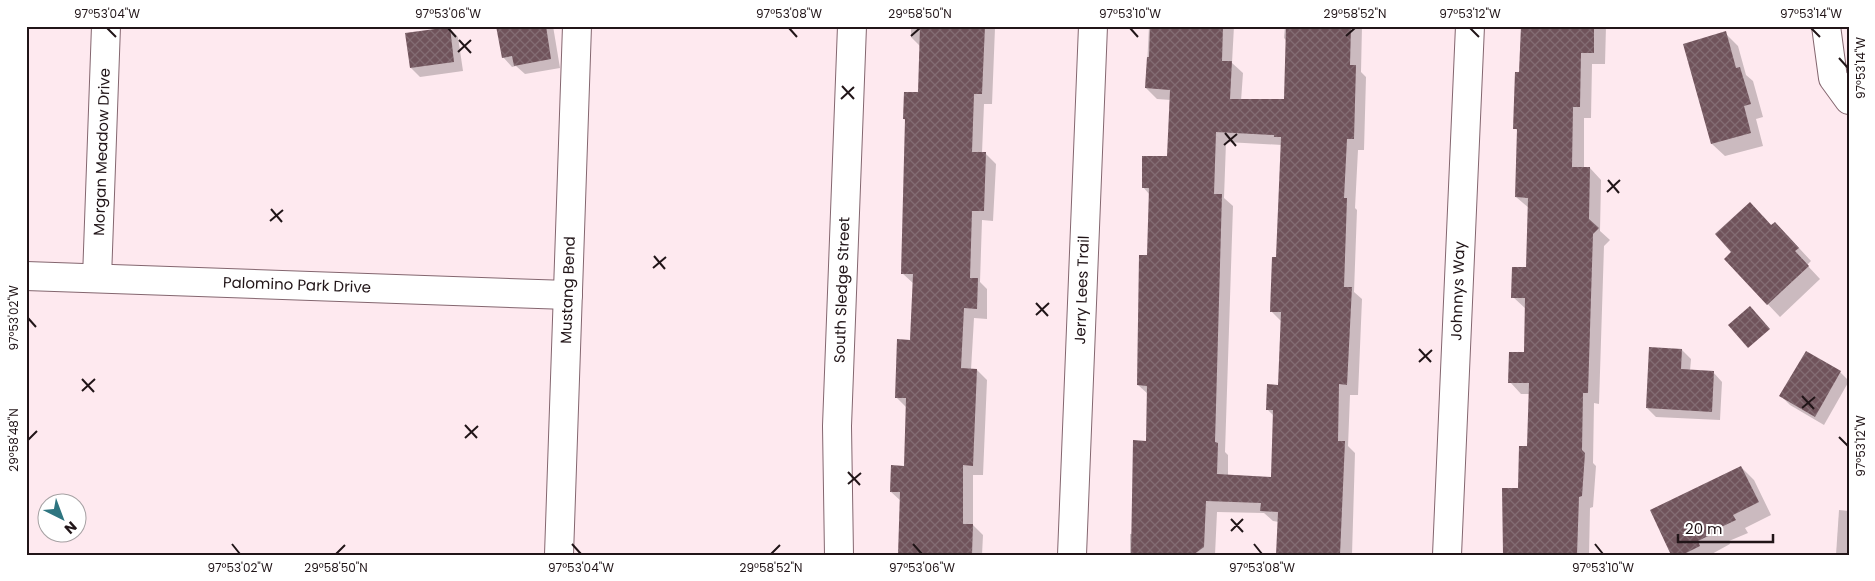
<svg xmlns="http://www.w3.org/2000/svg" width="1875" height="581" font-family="Poppins,sans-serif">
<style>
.shadow{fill:#0003;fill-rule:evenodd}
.building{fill:url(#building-cross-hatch);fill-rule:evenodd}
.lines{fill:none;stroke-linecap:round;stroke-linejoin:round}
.minor-casing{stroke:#84666f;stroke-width:30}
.minor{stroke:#fff;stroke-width:28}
.ticks{fill:none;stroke:#211518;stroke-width:2}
.labels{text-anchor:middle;stroke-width:5;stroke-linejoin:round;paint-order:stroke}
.street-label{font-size:15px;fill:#211518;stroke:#fff}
.neatline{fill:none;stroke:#211518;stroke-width:2}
.ticks-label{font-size:12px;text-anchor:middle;fill:#211518}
</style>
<defs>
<pattern id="building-cross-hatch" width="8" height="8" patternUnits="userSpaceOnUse" patternTransform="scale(1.25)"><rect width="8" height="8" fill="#70535b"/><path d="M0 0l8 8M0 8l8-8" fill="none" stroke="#836c73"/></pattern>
</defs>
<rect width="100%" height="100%" fill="#fee9ef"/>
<g class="shadow">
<path d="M 498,26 L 553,26 L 560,68 L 525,74 L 516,66 L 512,67 L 503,57 Z"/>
<path d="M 911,26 L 995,28 L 992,104 L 984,104 L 982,153 L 985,153 L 996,164 L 993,221 L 982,220 L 980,282 L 987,289 L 987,319 L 974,318 L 971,370 L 977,370 L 987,380 L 983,475 L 973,475 L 973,525 L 983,535 L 982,555 L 899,555 L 901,501 L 891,492 L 905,467 L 907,408 L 896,397 L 911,341 L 914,284 L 902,273 L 906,121 L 904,119 L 919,94 L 921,47 L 911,37 Z"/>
<path d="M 1149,26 L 1234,26 L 1232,63 L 1243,73 L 1241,101 L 1285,101 L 1287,41 L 1284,38 L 1285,26 L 1362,26 L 1361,72 L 1366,77 L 1364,150 L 1358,150 L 1355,208 L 1357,210 L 1354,292 L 1362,299 L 1358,395 L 1350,395 L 1348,446 L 1355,453 L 1352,555 L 1277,555 L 1279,522 L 1273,521 L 1264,513 L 1217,512 L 1215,555 L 1130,555 L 1130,534 L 1132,534 L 1148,442 L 1148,394 L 1138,385 L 1148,256 L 1150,195 L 1143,187 L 1168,158 L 1171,100 L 1157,99 L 1146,88 ZM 1226,142 L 1282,145 L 1277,258 L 1271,311 L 1282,322 L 1279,386 L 1267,409 L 1274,416 L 1272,478 L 1228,476 L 1228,455 L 1225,452 L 1233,206 L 1224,198 Z"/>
<path d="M 1522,26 L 1606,26 L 1605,64 L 1592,64 L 1591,118 L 1584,118 L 1584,168 L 1590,168 L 1601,180 L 1600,231 L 1610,240 L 1604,246 L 1599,404 L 1594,403 L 1593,463 L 1596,466 L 1593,507 L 1590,508 L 1589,555 L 1503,555 L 1529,447 L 1530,394 L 1521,394 L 1510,382 L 1525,354 L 1526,309 L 1513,297 L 1527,268 L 1529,208 L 1516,197 L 1518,131 L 1515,128 L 1520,74 Z"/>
<path d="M 449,28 L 458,37 L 463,71 L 420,77 L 411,68 Z"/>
<path d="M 1725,33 L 1738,46 L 1746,75 L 1753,81 L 1763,117 L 1756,119 L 1763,146 L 1725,156 L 1712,144 Z"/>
<path d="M 1763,216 L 1772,226 L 1788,236 L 1811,261 L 1807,265 L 1820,279 L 1780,317 L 1725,259 Z"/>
<path d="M 1682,350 L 1691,359 L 1690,371 L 1713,372 L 1722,382 L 1720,420 L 1656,417 L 1647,408 Z"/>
<path d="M 1806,353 L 1840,372 L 1849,381 L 1824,425 L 1790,405 L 1781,396 Z"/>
<path d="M 1741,467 L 1754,480 L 1771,515 L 1745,528 L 1748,533 L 1729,541 L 1730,544 L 1710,555 L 1673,555 Z"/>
<path d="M 1839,510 L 1849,511 L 1849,555 L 1836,555 Z"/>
</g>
<g class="building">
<path d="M 496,26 L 546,26 L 551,59 L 514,66 L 512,56 L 502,58 Z"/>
<path d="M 920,26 L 985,26 L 982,94 L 974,94 L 972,152 L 986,152 L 984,211 L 972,211 L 970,278 L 978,278 L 977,309 L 964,308 L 961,368 L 977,369 L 973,466 L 963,465 L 963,524 L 973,524 L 972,555 L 898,555 L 900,492 L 890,492 L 891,465 L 904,466 L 906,398 L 895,398 L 897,339 L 910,340 L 913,274 L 901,274 L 905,119 L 903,119 L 904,92 L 918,92 Z"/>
<path d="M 1150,26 L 1223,26 L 1222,61 L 1232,61 L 1230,99 L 1284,99 L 1286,26 L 1351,26 L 1350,65 L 1356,65 L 1354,139 L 1347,139 L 1344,198 L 1347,198 L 1344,287 L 1352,287 L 1347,385 L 1339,384 L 1338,441 L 1345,441 L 1340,555 L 1276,555 L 1278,512 L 1260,511 L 1261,503 L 1206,501 L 1204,547 L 1193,555 L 1131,555 L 1133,440 L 1146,441 L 1147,386 L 1137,385 L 1139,255 L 1147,255 L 1149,188 L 1142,188 L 1142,156 L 1167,156 L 1170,90 L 1145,88 L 1147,57 L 1149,57 ZM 1216,132 L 1274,135 L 1274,137 L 1281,137 L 1276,257 L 1272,257 L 1270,312 L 1281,312 L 1278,385 L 1267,384 L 1266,410 L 1273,410 L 1271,477 L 1217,474 L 1218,443 L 1215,442 L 1222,194 L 1214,194 Z"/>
<path d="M 1521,26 L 1594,26 L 1594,53 L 1581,53 L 1580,107 L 1573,107 L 1572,167 L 1590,167 L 1589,219 L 1599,228 L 1593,234 L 1588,393 L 1583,393 L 1582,450 L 1585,453 L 1582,496 L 1579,497 L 1577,555 L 1503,555 L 1502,488 L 1518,488 L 1519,446 L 1527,446 L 1529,383 L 1508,383 L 1509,352 L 1524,352 L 1525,298 L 1511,298 L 1512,267 L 1526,267 L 1528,198 L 1515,197 L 1517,129 L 1513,129 L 1515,72 L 1519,72 Z"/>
<path d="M 450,27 L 454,62 L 410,68 L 405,33 Z"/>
<path d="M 1726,31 L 1736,68 L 1740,67 L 1751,104 L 1744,106 L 1751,133 L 1711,144 L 1683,44 Z"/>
<path d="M 1750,202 L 1771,225 L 1775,222 L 1799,248 L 1795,251 L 1809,266 L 1767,305 L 1724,259 L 1731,252 L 1715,234 Z"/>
<path d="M 1750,306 L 1770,329 L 1748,348 L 1728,325 Z"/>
<path d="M 1649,347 L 1682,349 L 1681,369 L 1714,371 L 1712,412 L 1646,408 Z"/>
<path d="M 1806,351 L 1841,371 L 1815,417 L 1779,396 Z"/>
<path d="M 1741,466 L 1759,502 L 1733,515 L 1736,520 L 1717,529 L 1718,531 L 1698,541 L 1700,546 L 1682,555 L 1671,555 L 1650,510 Z"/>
</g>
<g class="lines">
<g class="minor-casing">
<g id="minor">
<path d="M 1826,26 L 1833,78 L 1849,100"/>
<path d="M 26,276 L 568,295"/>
<path d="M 97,278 L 106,26"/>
<path d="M 559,555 L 577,26"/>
<path d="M 839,555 L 837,426 L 852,26"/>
<path d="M 1072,555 L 1093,26"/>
<path d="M 1447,555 L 1470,26"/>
</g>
</g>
<use href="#minor" class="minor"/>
</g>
<path class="ticks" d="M 107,28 L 116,37M 448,28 L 456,37M 789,28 L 797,37M 1130,28 L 1138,37M 1470,28 L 1479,37M 1811,28 L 1820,37M 911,36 L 920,28M 1346,36 L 1355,28M 459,40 L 471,53M 458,52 L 471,40M 1839,58 L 1848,68M 842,86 L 854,99M 841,99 L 854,87M 1225,133 L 1236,146M 1224,145 L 1237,134M 1608,180 L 1619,193M 1607,192 L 1620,180M 271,209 L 282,222M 270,221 L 283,210M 654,256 L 665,269M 653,268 L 666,257M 1036,303 L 1048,316M 1036,315 L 1049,303M 28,318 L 36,327M 1419,349 L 1431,362M 1419,362 L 1432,350M 82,379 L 94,392M 82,391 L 95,379M 1802,396 L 1814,409M 1802,408 L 1815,397M 465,425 L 477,438M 1839,437 L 1848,446M 465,438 L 478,426M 28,440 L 37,431M 848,472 L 860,485M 848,484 L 861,473M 1231,519 L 1243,532M 1231,531 L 1243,519M 232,544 L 240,554M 572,544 L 581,554M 913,544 L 922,554M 1254,544 L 1262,554M 1595,544 L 1603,554M 336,554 L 345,545M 771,554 L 780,545"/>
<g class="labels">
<g class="street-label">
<text transform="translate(102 152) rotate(-88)" y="5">Morgan Meadow Drive</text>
<text transform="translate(297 285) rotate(2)" y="5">Palomino Park Drive</text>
<text transform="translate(568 290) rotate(-88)" y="5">Mustang Bend</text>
<text transform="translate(842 290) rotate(-88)" y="5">South Sledge Street</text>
<text transform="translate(1082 290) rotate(-88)" y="5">Jerry Lees Trail</text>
<text transform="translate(1458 291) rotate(-88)" y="5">Johnnys Way</text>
</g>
</g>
<rect width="1875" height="581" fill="none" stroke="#ffffff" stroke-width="55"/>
<g transform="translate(62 518) rotate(138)"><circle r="24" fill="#ffffff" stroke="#a6a1a3"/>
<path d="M0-4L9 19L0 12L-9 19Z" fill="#2e7580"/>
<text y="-8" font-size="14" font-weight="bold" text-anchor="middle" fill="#211518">N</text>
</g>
<path d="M1678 534v8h95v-8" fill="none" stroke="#211518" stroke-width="2.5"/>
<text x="1685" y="534" font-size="15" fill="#211518" stroke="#ffffff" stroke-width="4" paint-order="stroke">20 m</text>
<rect x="28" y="28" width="1820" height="526" class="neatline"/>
<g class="ticks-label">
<text x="107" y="18">97°53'04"W</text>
<text x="448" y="18">97°53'06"W</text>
<text x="789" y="18">97°53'08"W</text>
<text x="920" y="18">29°58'50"N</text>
<text x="1130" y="18">97°53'10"W</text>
<text x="1355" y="18">29°58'52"N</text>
<text x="1470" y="18">97°53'12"W</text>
<text x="1811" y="18">97°53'14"W</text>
<text transform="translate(1861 68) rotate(-90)" y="4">97°53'14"W</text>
<text transform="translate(14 318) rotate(-90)" y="4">97°53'02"W</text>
<text transform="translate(14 440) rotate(-90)" y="4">29°58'48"N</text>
<text transform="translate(1861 446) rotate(-90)" y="4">97°53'12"W</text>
<text x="240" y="572">97°53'02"W</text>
<text x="336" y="572">29°58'50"N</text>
<text x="581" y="572">97°53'04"W</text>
<text x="771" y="572">29°58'52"N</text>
<text x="922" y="572">97°53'06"W</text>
<text x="1262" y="572">97°53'08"W</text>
<text x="1603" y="572">97°53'10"W</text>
</g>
</svg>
